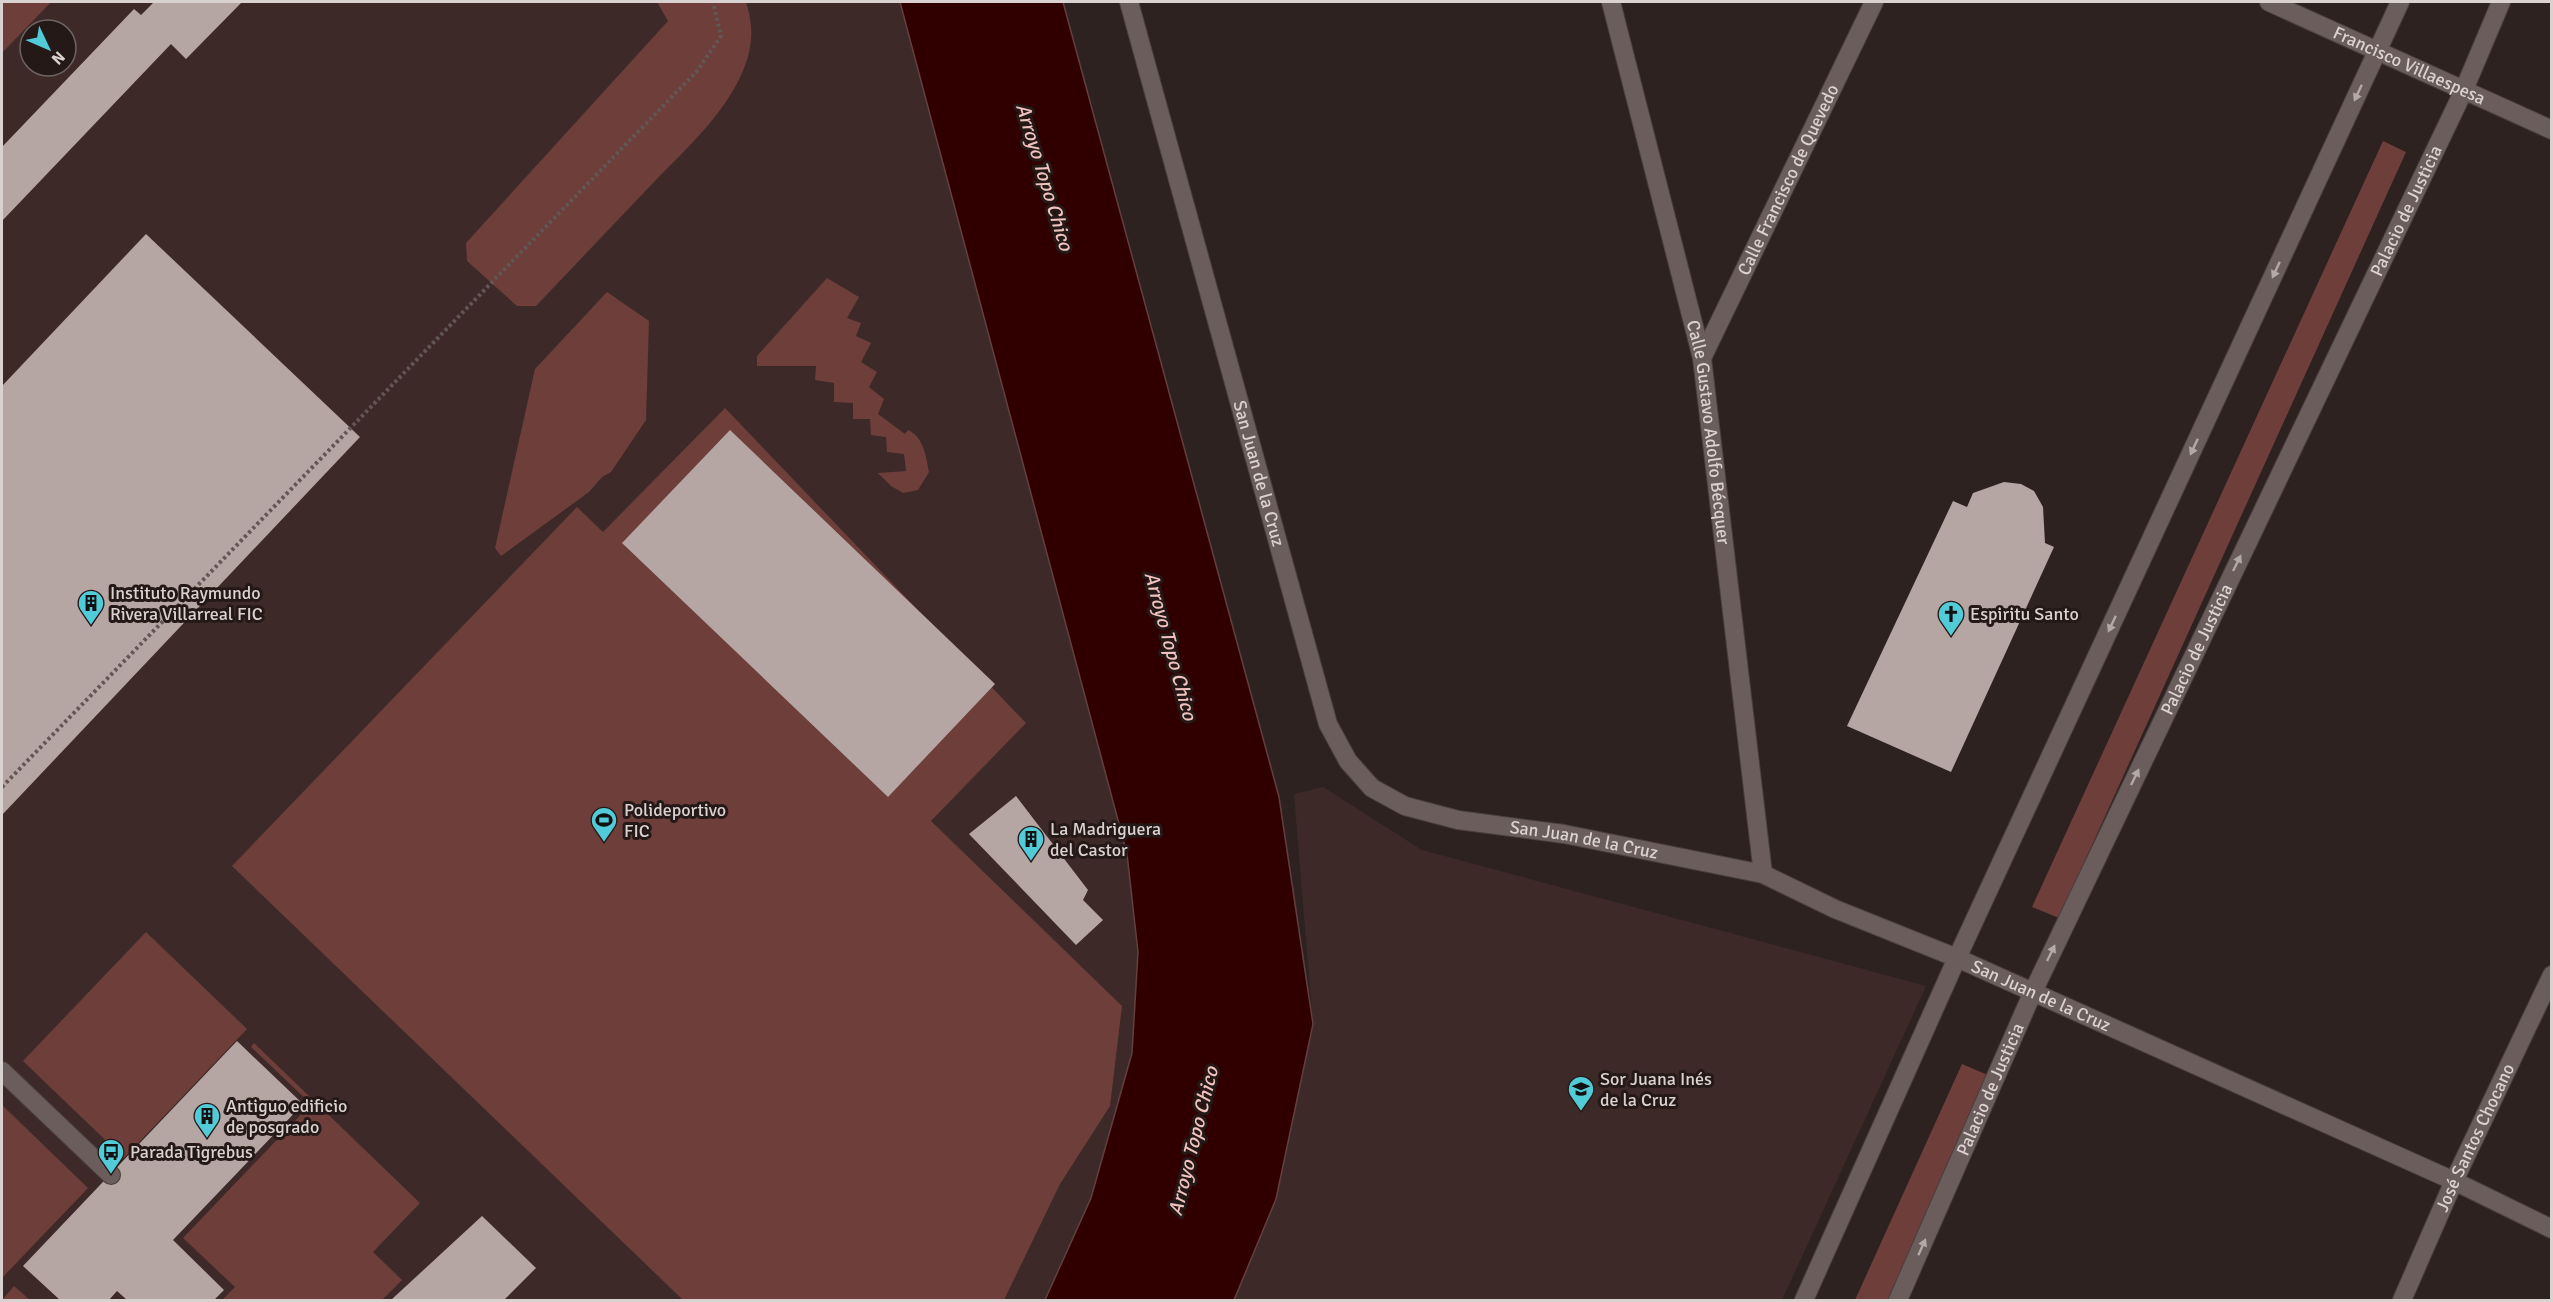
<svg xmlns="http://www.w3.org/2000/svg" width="2553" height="1302" font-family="Signika,sans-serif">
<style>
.built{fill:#3d2a28;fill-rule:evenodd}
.green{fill:#6d3e3a}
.water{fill:#300001;stroke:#633f3f;stroke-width:1.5}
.building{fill:#b5a5a3}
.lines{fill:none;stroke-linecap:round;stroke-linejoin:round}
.minor-casing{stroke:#493f3e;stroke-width:20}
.path{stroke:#625756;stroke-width:4;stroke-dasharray:3 3;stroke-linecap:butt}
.minor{stroke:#6b5d5b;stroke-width:18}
.oneway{fill:#b3a9a8}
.labels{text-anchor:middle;stroke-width:6;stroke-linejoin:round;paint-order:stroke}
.street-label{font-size:18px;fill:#dad2d1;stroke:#251918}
.poi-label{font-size:18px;fill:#dad2d1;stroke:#251918;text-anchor:start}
.water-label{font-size:20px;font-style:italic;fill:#f0c2bd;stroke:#251918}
</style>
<rect width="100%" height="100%" fill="#2e2221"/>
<g class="built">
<path d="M 2,2 L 900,2 L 1127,854 L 1138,952 L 1132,1053 L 1091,1198 L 1045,1300 L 2,1300 ZM 30,30 L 66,30 L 66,66 L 30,66 Z"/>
<path d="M 1323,787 L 1422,850 L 1926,986 L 1782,1300 L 1234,1300 L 1276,1199 L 1313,1024 L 1294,794 Z"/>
</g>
<g class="green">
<path d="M 2,2 L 51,2 L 2,53 Z"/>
<path d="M 657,2 L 746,2 C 754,26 753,49 742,73 C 723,116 685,150 653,183 C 614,224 575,265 536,306 L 517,306 L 467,261 L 466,243 L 668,21 Z"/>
<path d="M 2383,141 L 2406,152 L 2059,918 L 2032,907 Z"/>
<path d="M 827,278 L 859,297 L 847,318 L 861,323 L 856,336 L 871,343 L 861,362 L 877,372 L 869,387 L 884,399 L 878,414 L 905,434 L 908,430 C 924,437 926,457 929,472 L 918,490 L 903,493 L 891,486 L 878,473 L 906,471 L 904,454 L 887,452 L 886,437 L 871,435 L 870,419 L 853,419 L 853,403 L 834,402 L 834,383 L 815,380 L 816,366 L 757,366 L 757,356 Z"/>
<path d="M 607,292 L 649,321 L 646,420 L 611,472 L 602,477 L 589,492 L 501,556 L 495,548 L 535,369 Z"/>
<path d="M 725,408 L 1026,723 L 931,821 L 1122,1006 L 1110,1106 L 1060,1184 L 1004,1300 L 683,1300 L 232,866 L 577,507 L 603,532 Z"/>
<path d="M 146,932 L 247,1029 L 124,1158 L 23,1061 Z"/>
<path d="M 254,1043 L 420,1203 L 373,1252 L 402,1280 L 382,1300 L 222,1300 L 235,1287 L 183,1238 L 311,1104 L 251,1047 Z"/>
<path d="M 1962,1064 L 1990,1076 L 1888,1300 L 1855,1300 Z"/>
<path d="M 2,1105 L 88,1188 L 2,1278 Z"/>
<path d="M 14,1286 L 30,1300 L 2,1300 Z"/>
</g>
<path class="water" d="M 900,2 L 1063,2 L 1279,797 L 1313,1024 L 1276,1199 L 1234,1300 L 1045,1300 L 1091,1198 L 1132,1053 L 1138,952 L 1127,854 Z"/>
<g class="building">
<path d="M 154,2 L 242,2 L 186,59 L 171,44 L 2,221 L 2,147 L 134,9 L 141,15 Z"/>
<path d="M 146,234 L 360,437 L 2,815 L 2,386 Z"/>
<path d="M 730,430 L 995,684 L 888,797 L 622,543 Z"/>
<path d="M 2004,482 L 2021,484 L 2034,491 L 2043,507 L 2045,543 L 2054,547 L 1951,772 L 1847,726 L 1953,501 L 1967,507 L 1973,493 Z"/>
<path d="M 1016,796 L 1088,890 L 1083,900 L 1103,920 L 1076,945 L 969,834 Z"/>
<path d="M 237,1041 L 303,1104 L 173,1240 L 224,1290 L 214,1300 L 127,1300 L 117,1291 L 109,1300 L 60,1300 L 23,1266 Z"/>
<path d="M 482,1216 L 536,1268 L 504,1300 L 391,1300 Z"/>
</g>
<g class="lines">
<g class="minor-casing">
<g id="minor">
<path id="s1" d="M 1129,2 L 1328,724 L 1348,761 L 1372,788 L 1405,806 L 1458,820 L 1564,834 L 1763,874 L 1835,909 L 1957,958 L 2454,1181 L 2552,1229"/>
<path id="s2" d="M 1611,2 L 1702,358 L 1763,874"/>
<path id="s3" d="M 2269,2 L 2552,130"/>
<path id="s4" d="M 1702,358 L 1874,2"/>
<path d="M 2,1071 L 111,1175"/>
<path d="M 1804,1300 L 1957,958 L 2400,2"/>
<path id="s5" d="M 1898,1300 L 2032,994 L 2463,92 L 2501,2"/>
<path id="s6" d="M 2402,1300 L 2454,1181 L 2552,975"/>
</g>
</g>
<path class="path" d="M 2,787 L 697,71 L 721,36 L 713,2"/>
<use href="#minor" class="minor"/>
</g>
<defs><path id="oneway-solid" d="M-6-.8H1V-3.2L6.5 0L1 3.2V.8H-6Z" transform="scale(1.5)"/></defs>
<g class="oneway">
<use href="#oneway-solid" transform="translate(2358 93) rotate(115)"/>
<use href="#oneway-solid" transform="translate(2276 270) rotate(115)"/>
<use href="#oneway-solid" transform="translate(2194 447) rotate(115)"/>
<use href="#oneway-solid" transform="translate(2237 563) rotate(-64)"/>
<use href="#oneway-solid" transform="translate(2112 624) rotate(115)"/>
<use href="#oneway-solid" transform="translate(2135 777) rotate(-64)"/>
<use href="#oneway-solid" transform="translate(2051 953) rotate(-64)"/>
<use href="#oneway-solid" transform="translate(1922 1247) rotate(-66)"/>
</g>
<defs>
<g id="building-pin" transform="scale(1.35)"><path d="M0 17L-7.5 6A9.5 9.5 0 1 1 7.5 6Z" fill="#52cbd8" stroke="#251918"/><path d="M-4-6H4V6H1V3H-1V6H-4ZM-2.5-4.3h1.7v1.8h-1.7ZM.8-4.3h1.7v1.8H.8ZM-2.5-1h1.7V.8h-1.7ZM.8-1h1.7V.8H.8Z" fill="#111"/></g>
<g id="church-pin" transform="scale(1.35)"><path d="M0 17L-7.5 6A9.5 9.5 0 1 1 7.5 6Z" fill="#52cbd8" stroke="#251918"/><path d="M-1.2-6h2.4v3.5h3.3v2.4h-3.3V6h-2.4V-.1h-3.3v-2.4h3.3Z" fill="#111"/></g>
<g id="stadium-pin" transform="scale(1.35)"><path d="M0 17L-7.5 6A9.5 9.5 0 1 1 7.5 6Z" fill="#52cbd8" stroke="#251918"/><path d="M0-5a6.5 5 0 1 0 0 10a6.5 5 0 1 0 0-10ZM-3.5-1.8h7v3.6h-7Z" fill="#111"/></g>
<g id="school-pin" transform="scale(1.35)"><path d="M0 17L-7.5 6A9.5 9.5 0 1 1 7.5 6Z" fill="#52cbd8" stroke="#251918"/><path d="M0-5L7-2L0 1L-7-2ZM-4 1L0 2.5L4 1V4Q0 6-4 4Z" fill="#111"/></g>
<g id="bus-pin" transform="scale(1.35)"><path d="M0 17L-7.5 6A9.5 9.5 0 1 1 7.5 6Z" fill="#52cbd8" stroke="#251918"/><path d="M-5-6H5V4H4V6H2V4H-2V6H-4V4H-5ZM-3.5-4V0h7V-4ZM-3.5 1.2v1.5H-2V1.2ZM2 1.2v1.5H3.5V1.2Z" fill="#111"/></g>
</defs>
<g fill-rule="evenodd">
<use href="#building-pin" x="91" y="603"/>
<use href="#church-pin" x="1951" y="614"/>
<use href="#stadium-pin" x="604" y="820"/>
<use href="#building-pin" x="1031" y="839"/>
<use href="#school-pin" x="1581" y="1089"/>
<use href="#building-pin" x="207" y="1116"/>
<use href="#bus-pin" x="111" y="1152"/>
</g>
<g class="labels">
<g class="street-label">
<text dy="6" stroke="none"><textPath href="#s3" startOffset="154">Francisco Villaespesa</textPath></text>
<text dy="6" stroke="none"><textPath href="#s4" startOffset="198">Calle Francisco de Quevedo</textPath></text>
<text dy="6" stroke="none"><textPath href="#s5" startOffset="1202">Palacio de Justicia</textPath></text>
<text dy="6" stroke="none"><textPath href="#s2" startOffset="442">Calle Gustavo Adolfo Bécquer</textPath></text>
<text dy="6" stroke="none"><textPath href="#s1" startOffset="489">San Juan de la Cruz</textPath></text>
<text dy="6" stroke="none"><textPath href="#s5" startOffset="716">Palacio de Justicia</textPath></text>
<text dy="6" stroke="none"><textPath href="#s1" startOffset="1047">San Juan de la Cruz</textPath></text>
<text dy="6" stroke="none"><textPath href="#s1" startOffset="1533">San Juan de la Cruz</textPath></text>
<text dy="6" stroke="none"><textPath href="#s5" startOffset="230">Palacio de Justicia</textPath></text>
<text dy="6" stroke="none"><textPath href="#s6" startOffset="178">José Santos Chocano</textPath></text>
</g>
<g class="poi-label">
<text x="110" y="599">Instituto Raymundo<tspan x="110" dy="21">Rivera Villarreal FIC</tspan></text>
<text x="1970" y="620">Espiritu Santo</text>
<text x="624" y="816">Polideportivo<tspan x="624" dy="21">FIC</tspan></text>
<text x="1050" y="835">La Madriguera<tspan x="1050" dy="21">del Castor</tspan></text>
<text x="1600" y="1085">Sor Juana Inés<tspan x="1600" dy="21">de la Cruz</tspan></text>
<text x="226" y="1112">Antiguo edificio<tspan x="226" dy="21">de posgrado</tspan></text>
<text x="130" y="1158">Parada Tigrebus</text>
</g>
<g class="water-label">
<text transform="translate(1045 177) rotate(73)" y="7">Arroyo Topo Chico</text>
<text transform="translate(1171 646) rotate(75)" y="7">Arroyo Topo Chico</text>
<text transform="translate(1193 1141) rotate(-76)" y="7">Arroyo Topo Chico</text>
</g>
</g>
<rect width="2553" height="1302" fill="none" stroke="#dad2d1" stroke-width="6"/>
<g transform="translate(48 48) rotate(134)"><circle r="28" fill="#251918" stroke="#6d6362" stroke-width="1.5"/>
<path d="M0-4.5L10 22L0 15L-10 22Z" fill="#52cbd8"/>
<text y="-9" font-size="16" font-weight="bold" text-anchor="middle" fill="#dad2d1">N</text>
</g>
</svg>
